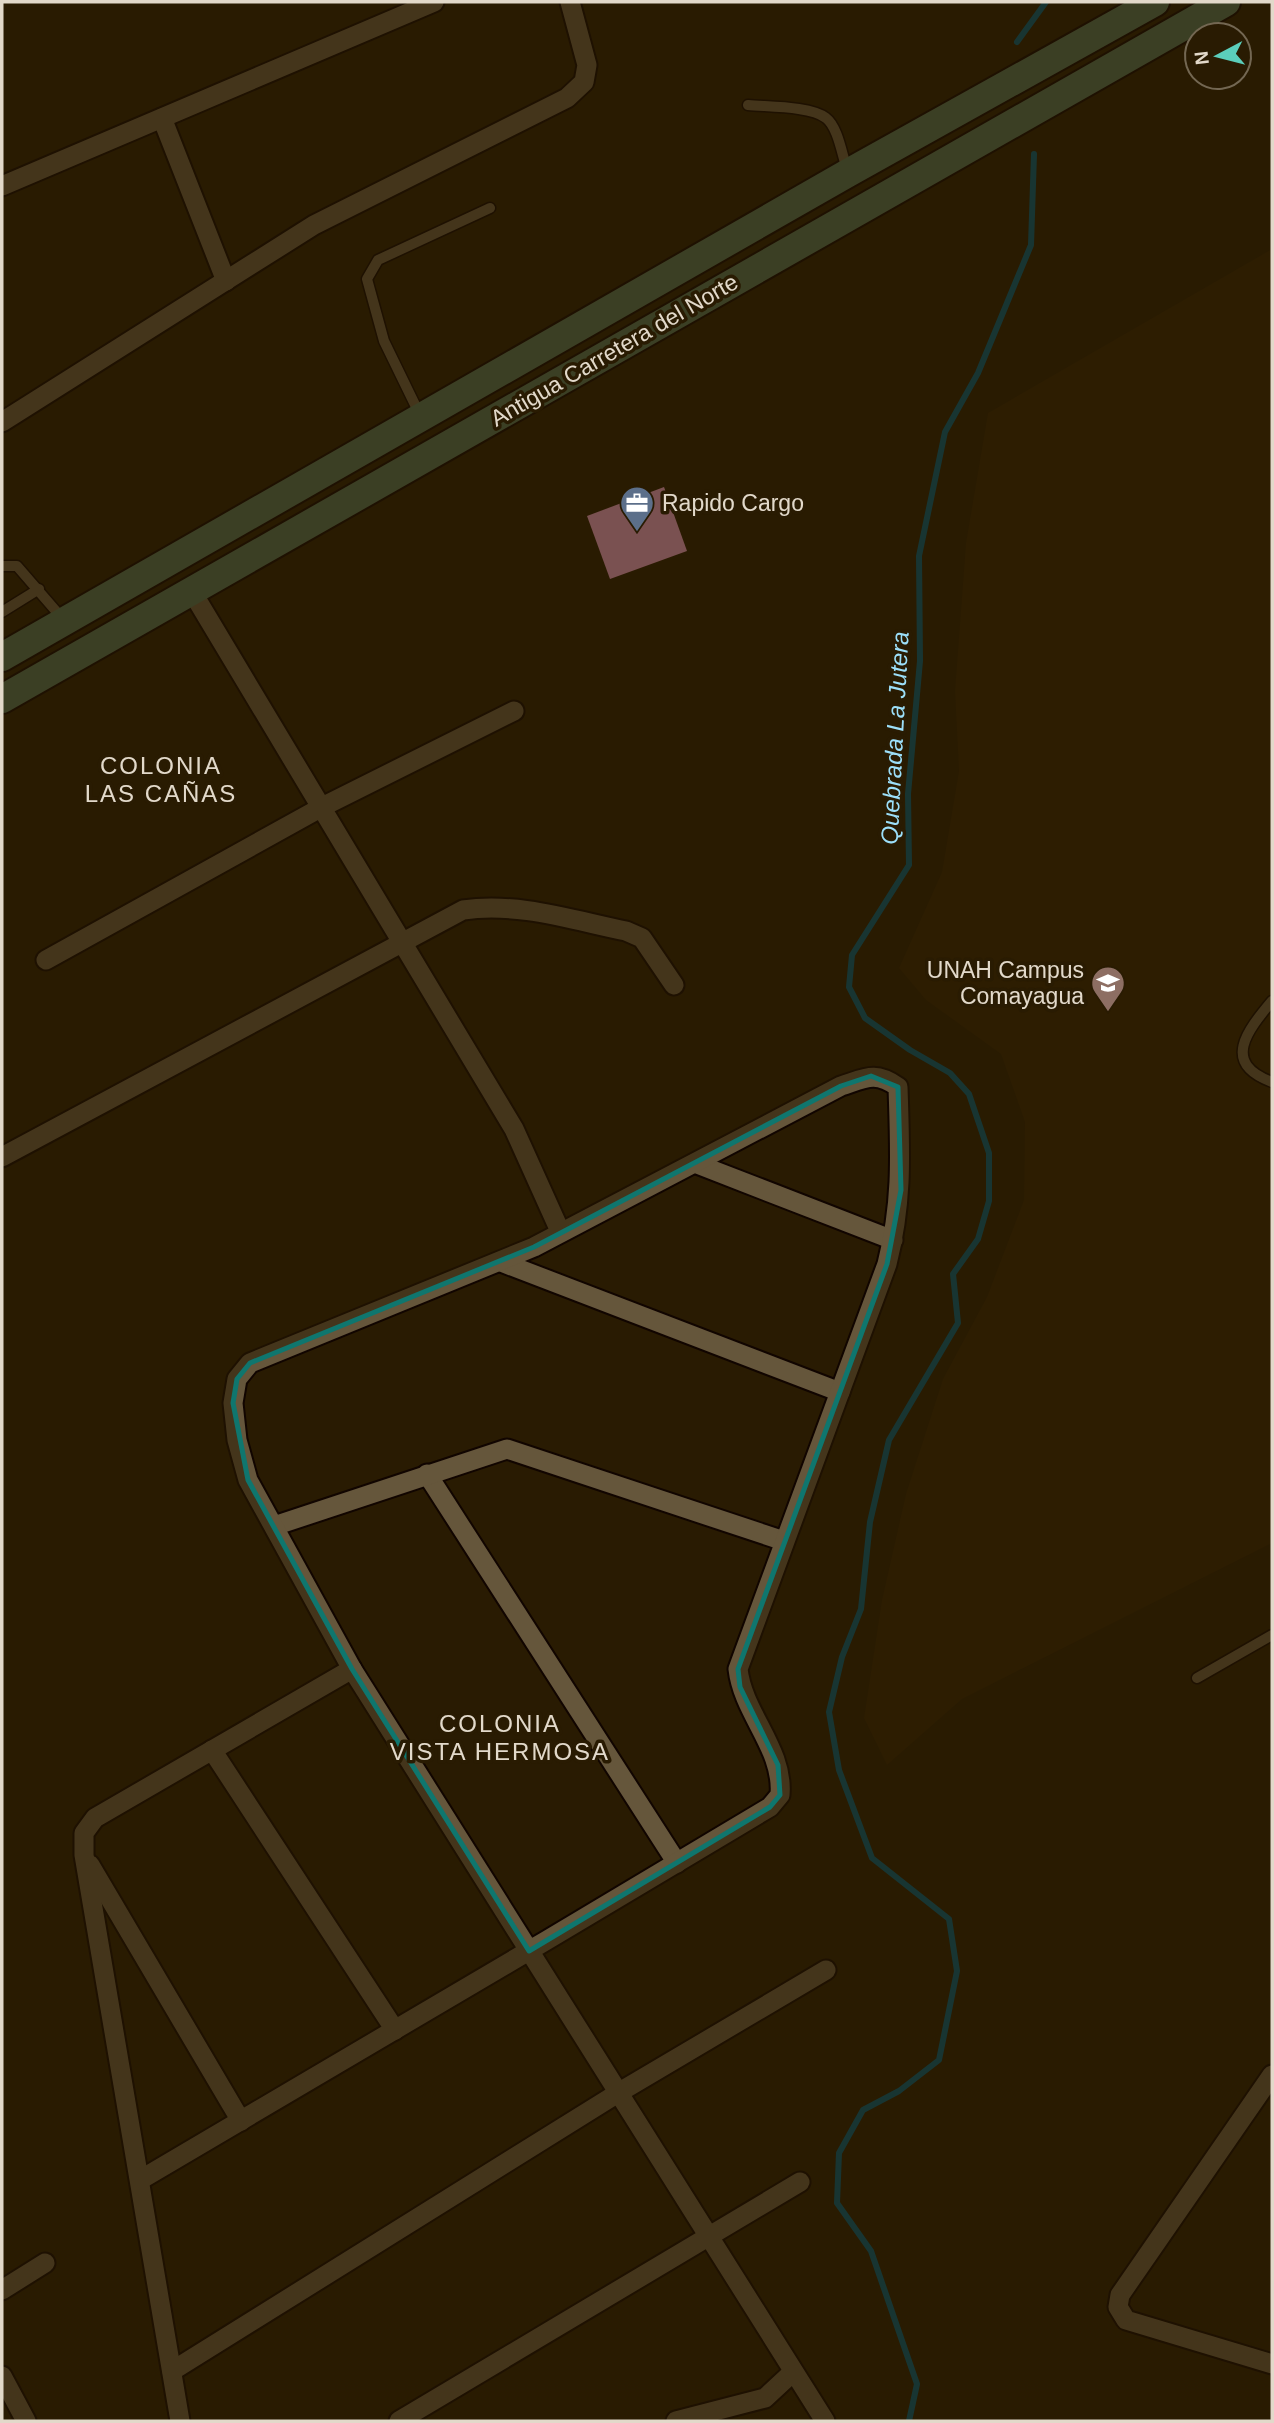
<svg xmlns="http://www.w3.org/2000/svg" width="1274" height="2423" font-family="Helvetica,sans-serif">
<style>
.built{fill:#312000}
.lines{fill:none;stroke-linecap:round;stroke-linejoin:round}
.stream{stroke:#04566d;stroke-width:6}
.building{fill:#dc92b1}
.service-casing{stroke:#110500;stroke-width:13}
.minor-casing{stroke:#110500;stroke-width:23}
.secondary-casing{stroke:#110500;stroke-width:32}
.service{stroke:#65563b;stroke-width:10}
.minor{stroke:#65563b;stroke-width:19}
.secondary{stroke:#516a4e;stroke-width:28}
.marked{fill:none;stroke:#0f766e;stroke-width:5;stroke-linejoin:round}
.labels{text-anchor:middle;stroke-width:7;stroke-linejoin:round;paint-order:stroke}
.street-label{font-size:23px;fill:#e2d9ca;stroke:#291b02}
.poi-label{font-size:23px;fill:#e2d9ca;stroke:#291b02;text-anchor:start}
.water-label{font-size:24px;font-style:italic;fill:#9cdff9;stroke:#291b02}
.neighbourhood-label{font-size:24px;letter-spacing:2px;fill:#e2d9ca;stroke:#291b02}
</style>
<rect width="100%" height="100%" fill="#291b02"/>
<path class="built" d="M 1272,249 L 1272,1543 L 962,1699 L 887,1765 L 864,1718 L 882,1600 L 906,1494 L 943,1379 L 987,1297 L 1024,1200 L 1025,1122 L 1001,1054 L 926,1000 L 899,968 L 942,872 L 959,771 L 955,691 L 966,543 L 988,413 Z"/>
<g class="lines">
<g class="stream">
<path d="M 1017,42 L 1046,2"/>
<path d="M 909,2421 L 917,2384 L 871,2251 L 837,2203 L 839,2153 L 863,2110 L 899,2091 L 939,2060 L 957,1971 L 949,1919 L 872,1858 L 839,1770 L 829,1712 L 842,1657 L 861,1609 L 870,1522 L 889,1440 L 958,1323 L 953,1274 L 978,1239 L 989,1201 L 989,1153 L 969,1094 L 950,1073 L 910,1050 L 865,1018 L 849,987 L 852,955 L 909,865 L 908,794 L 920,661 L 919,556 L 945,432 L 978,373 L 1031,245 L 1034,154"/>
</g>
</g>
<path class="building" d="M 664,487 L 687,551 L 610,579 L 587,516 Z"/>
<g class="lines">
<g class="service-casing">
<g id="service">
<path d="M 748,105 C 767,107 811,106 826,118 C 838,127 842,155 847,169"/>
<path d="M 420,415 L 384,341 L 367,279 L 378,260 L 490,208"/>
<path d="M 2,566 L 17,566 L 62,618"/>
<path d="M 2,612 L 39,589"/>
<path d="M 1272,1001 C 1247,1031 1221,1063 1272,1082"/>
<path d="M 1197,1678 L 1272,1635"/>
</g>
</g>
<g class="minor-casing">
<g id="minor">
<path d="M 162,118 L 226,281"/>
<path d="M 2,186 L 434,2"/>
<path d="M 2,422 L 314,225 L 567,98 L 584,82 L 587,65 L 570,2"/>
<path d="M 191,590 L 514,1129 L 560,1231"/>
<path d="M 46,960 L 322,807 L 514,711"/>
<path d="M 2,1157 L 463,910 C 518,902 572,920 626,931 L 642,938 L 674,985"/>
<path d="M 697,1164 L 893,1240"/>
<path d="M 501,1262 L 840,1392"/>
<path d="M 427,1474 L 677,1863"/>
<path d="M 274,1526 L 507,1449 L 784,1541"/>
<path d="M 212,1750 L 395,2030"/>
<path d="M 90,1865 L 241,2121"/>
<path d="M 1272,2075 L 1120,2295 L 1118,2307 L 1126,2320 L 1272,2364"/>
<path d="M 140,2180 C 350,2056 561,1933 770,1807 L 780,1795 C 784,1749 743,1714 738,1669 L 887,1264 C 903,1200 900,1152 898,1087 C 875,1071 866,1078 841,1086 L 534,1247 L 250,1363 L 237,1379 L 233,1403 L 237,1440 L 248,1480 L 352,1669 L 825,2421"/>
<path d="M 2,2290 L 45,2263"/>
<path d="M 172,2371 L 618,2093 L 826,1970"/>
<path d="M 2,2376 L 26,2421"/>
<path d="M 180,2421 L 84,1855 L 84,1833 L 95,1818 L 352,1669"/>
<path d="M 399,2421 L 800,2182"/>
<path d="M 676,2421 L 765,2398 L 793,2372"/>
</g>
</g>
<g class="secondary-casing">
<g id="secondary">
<path d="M 2,657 L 848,173 L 1155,2"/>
<path d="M 2,699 L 1226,2"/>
</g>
</g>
<use href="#service" class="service"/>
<use href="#minor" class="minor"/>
<use href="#secondary" class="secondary"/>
</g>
<path d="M0 0H1274V2423H0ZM 871,1076 L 898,1087 L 901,1190 L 887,1264 L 738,1669 L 740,1687 L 778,1765 L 780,1795 L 770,1807 L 529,1951 L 352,1669 L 248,1480 L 233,1403 L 237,1379 L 250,1363 L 534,1247 L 841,1086 Z" fill="#291b02" fill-opacity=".55" fill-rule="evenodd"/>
<path class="marked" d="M 871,1076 L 898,1087 L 901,1190 L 887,1264 L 738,1669 L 740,1687 L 778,1765 L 780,1795 L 770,1807 L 529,1951 L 352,1669 L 248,1480 L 233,1403 L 237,1379 L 250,1363 L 534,1247 L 841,1086 Z"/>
<defs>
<g id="office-pin" transform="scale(1.75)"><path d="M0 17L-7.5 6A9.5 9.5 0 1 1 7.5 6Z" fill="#5c6f8a" stroke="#291b02"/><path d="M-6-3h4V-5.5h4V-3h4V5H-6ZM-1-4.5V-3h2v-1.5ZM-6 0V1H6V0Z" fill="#fff"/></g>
<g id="university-pin" transform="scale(1.75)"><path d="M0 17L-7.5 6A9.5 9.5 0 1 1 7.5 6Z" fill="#8d6e63" stroke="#291b02"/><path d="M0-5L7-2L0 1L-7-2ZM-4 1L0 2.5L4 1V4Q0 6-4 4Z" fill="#fff"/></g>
</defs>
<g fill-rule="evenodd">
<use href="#office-pin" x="637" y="503"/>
<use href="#university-pin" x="1108" y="983"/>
</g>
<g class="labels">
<g class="street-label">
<text transform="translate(614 350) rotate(-30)" y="8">Antigua Carretera del Norte</text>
</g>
<g class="poi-label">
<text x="662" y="511">Rapido Cargo</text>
<text x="1084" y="978" text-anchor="end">UNAH Campus<tspan x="1084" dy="26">Comayagua</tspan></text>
</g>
<g class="water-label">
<text transform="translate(895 738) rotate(-87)" y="8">Quebrada La Jutera</text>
</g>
<g class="neighbourhood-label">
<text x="161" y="774">COLONIA<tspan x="161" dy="28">LAS CAÑAS</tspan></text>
<text x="500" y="1732">COLONIA<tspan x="500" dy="28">VISTA HERMOSA</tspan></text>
</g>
</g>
<rect width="1274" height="2423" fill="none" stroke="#e2d9ca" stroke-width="7"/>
<g transform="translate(1218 56) rotate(263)"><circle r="33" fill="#291b02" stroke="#736752" stroke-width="2"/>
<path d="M0-5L12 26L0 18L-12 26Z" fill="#5bcebb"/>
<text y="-10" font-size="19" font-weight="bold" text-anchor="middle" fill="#e2d9ca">N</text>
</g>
</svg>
